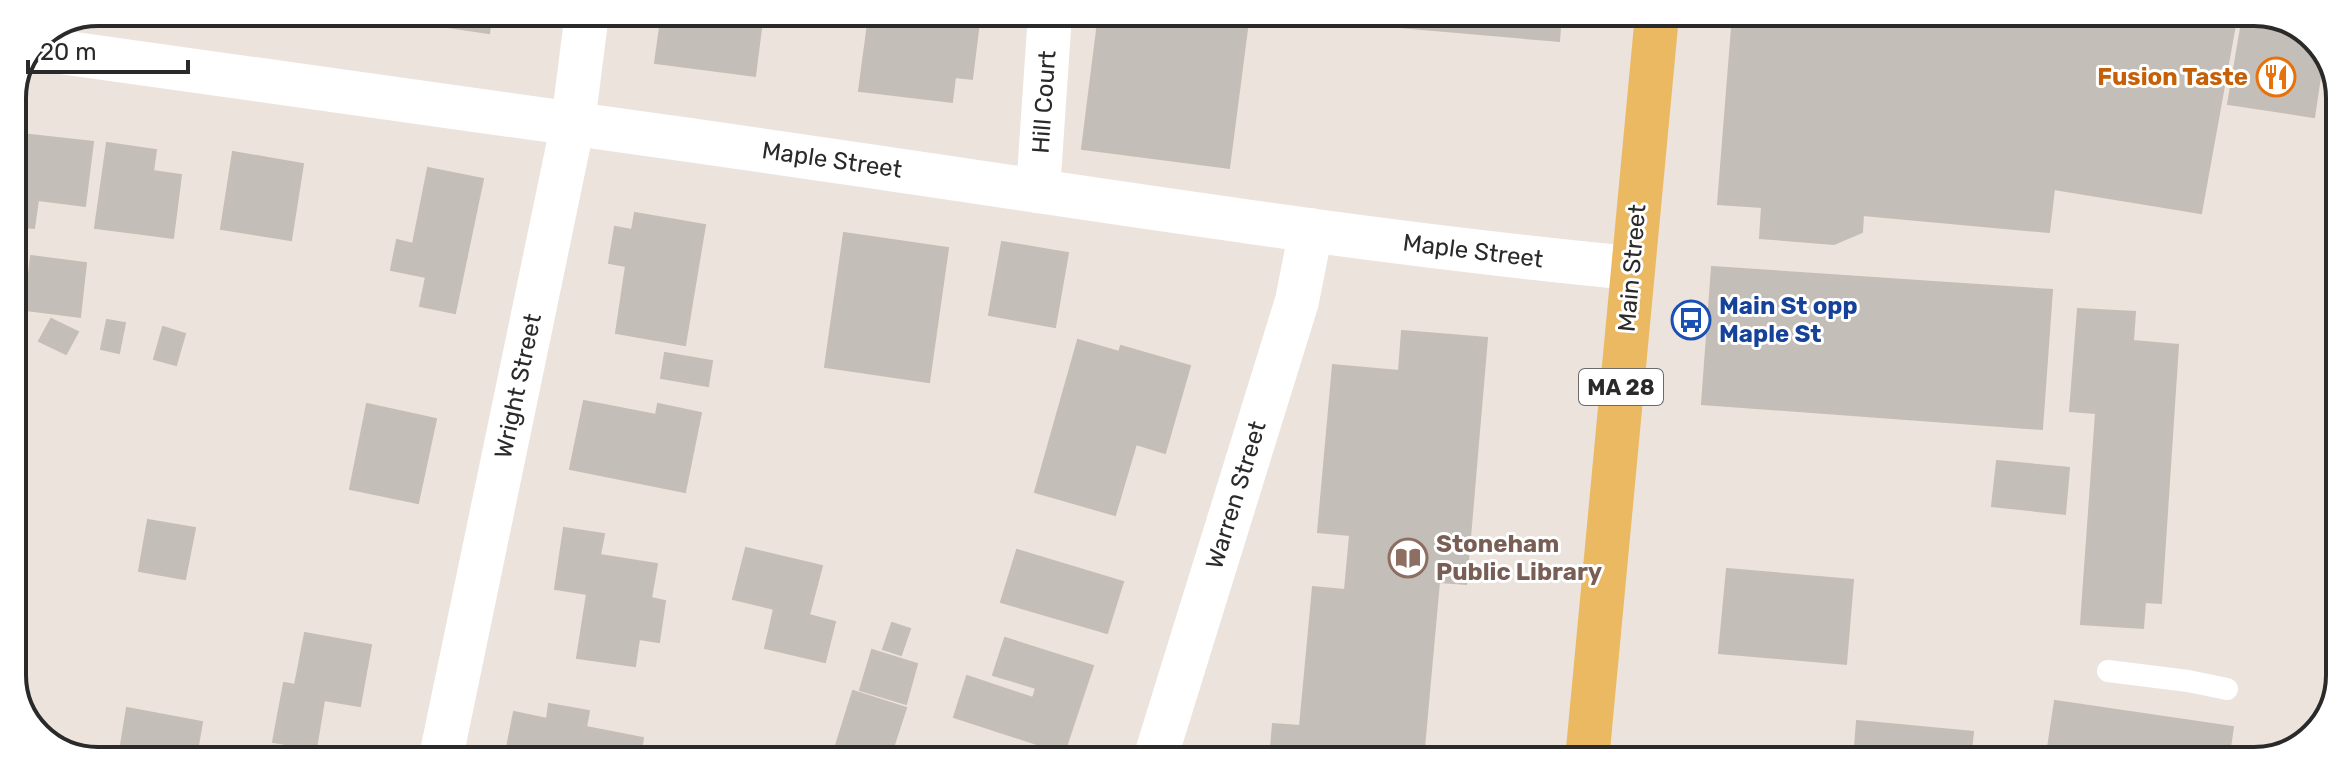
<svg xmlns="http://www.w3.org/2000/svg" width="2352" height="773" font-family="Rubik,sans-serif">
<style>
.building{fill:#c4beb8;stroke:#c6beb6;stroke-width:2}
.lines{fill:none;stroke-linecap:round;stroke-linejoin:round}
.service{stroke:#fff;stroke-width:22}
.minor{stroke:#fff;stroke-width:44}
.tertiary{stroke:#fff;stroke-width:44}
.primary{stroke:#ebb961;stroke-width:44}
.labels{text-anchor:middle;stroke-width:6;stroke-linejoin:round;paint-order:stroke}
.shield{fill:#fff;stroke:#6a6a6a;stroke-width:2}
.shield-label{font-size:22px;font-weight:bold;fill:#2a2a2a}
.food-label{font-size:24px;font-weight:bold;fill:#c56008;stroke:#fff;text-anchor:end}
.street-label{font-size:24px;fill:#2a2a2a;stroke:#fff}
.transit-label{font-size:24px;font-weight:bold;fill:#164399;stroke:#fff;text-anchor:start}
.education-label{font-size:24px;font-weight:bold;fill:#785e54;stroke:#fff;text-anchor:start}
.rim{fill:none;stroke:#2a2a2a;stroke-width:4}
</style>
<rect width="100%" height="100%" fill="#ebe3dc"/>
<g class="building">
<path d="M 408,13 L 492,13 L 489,33 L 407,21 Z"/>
<path d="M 662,13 L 763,13 L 755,76 L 655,63 Z"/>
<path d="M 943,14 L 980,14 L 972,79 L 955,77 L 952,102 L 859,91 L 869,16 L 942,25 Z"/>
<path d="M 1099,14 L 1249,14 L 1229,168 L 1082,149 Z"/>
<path d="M 1378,15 L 1561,15 L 1559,41 L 1377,25 Z"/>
<path d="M 1733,15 L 2058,16 L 2129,24 L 2130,16 L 2172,16 L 2235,25 L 2201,213 L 2054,189 L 2049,232 L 1863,215 L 1862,232 L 1834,244 L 1760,238 L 1762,207 L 1718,204 Z"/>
<path d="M 2243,16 L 2281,16 L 2322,45 L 2324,51 L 2314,117 L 2228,104 Z"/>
<path d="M 12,133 L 93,142 L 85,206 L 38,200 L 34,228 L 12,226 Z"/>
<path d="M 107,143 L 156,150 L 153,171 L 181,175 L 173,238 L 95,228 Z"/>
<path d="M 233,152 L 303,164 L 291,240 L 221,229 Z"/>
<path d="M 428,168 L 483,179 L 455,313 L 420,306 L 426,277 L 391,270 L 397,240 L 413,244 Z"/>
<path d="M 635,213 L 705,225 L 685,345 L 616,333 L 626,266 L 609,263 L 615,227 L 632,230 Z"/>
<path d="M 844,233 L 948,248 L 929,382 L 825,367 Z"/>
<path d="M 1002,242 L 1068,253 L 1055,327 L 989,315 Z"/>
<path d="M 31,256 L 86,263 L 80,317 L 25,310 Z"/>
<path d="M 1712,267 L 2052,290 L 2042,429 L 1702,404 Z"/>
<path d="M 2078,309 L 2135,312 L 2133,341 L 2178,345 L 2161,603 L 2145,602 L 2143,628 L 2081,624 L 2096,413 L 2070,411 Z"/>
<path d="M 51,319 L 78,332 L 66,354 L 39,341 Z"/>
<path d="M 107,320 L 125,323 L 119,353 L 101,349 Z"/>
<path d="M 163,327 L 185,334 L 176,365 L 154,359 Z"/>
<path d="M 1402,331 L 1487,338 L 1466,584 L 1439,582 L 1423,759 L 1270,759 L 1273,724 L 1300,726 L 1313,587 L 1345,590 L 1350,535 L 1318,532 L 1333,365 L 1399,371 Z"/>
<path d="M 1078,340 L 1119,352 L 1121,346 L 1190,366 L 1165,453 L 1136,444 L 1115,515 L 1035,492 Z"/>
<path d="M 12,349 L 25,351 L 15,403 L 12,402 Z"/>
<path d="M 665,353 L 712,361 L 708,386 L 661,378 Z"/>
<path d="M 584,401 L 656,415 L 658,404 L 701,413 L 685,492 L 570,469 Z"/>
<path d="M 367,404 L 436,419 L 418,503 L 350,489 Z"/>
<path d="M 1997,461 L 2069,468 L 2065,514 L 1992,506 Z"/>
<path d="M 12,463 L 25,465 L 16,514 L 12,513 Z"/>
<path d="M 148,520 L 195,528 L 185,579 L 139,571 Z"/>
<path d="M 564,528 L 604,534 L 600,555 L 657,564 L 651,598 L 665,601 L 659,642 L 639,639 L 635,666 L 577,658 L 587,594 L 555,589 Z"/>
<path d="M 746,548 L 822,566 L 809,615 L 835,622 L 825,662 L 765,648 L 774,609 L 733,599 Z"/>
<path d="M 1017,550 L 1123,582 L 1107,633 L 1001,602 Z"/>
<path d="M 1727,569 L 1853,580 L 1846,664 L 1719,653 Z"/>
<path d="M 892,623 L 910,629 L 901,655 L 883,649 Z"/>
<path d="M 305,633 L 371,645 L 360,706 L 324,700 L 316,749 L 273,742 L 284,683 L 295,685 Z"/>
<path d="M 1005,638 L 1093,666 L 1064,753 L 954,717 L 967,676 L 1033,698 L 1036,688 L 993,675 Z"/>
<path d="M 872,650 L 917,664 L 906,704 L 860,690 Z"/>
<path d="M 853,691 L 906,708 L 890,757 L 867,749 L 864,758 L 832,758 Z"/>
<path d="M 2055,701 L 2233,727 L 2228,761 L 2046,761 Z"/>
<path d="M 549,704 L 589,711 L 586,727 L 643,738 L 640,758 L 612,758 L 585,752 L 584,758 L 505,757 L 514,712 L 547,719 Z"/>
<path d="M 127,708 L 202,722 L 196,757 L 119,757 Z"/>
<path d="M 1857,721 L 1973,732 L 1970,760 L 1854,760 Z"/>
</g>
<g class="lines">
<path class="service" d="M 2108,671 L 2188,681 L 2227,689"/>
<g class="minor">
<path d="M 1038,191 L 1050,14"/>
<path d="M 1155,759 L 1297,301 L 1311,230"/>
</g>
<g class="tertiary">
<path d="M 32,48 C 314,87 595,126 876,167 C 1127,204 1379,244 1632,268"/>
<path d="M 441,757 L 573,123 L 587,13"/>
</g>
<path class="primary" d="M 1587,760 L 1657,15"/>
</g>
<defs>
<g id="restaurant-ring" transform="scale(2)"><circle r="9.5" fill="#fff" stroke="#e8710a" stroke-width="1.5"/><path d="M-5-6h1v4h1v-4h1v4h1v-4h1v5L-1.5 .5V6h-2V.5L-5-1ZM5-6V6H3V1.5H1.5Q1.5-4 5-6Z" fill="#e8710a"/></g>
<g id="bus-ring" transform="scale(2)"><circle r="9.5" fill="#fff" stroke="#1a4fb4" stroke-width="1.5"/><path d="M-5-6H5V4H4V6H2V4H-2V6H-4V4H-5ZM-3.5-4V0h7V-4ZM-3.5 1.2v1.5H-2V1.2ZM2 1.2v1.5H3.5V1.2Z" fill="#1a4fb4"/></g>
<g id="library-ring" transform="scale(2)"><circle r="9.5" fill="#fff" stroke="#8d6e63" stroke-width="1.5"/><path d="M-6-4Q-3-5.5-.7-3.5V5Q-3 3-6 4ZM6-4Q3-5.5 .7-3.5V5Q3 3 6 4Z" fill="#8d6e63"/></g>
</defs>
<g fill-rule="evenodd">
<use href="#restaurant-ring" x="2276" y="77"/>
<use href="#bus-ring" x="1691" y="320"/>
<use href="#library-ring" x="1408" y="558"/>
</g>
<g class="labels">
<rect class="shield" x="1579" y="369" width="84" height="36" rx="6"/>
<g class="shield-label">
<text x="1621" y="395">MA 28</text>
</g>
<g class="food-label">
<text x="2248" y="85">Fusion Taste</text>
</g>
<g class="street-label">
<text transform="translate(1044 102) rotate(-86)" y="8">Hill Court</text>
<text transform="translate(832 160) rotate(8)" y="8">Maple Street</text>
<text transform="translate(1473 251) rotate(7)" y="8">Maple Street</text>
<text transform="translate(1632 268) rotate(-85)" y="8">Main Street</text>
<text transform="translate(518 386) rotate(-78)" y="8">Wright Street</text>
<text transform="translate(1236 495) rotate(-73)" y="8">Warren Street</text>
</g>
<g class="transit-label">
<text x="1719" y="314">Main St opp<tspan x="1719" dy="28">Maple St</tspan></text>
</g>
<g class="education-label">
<text x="1436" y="552">Stoneham<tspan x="1436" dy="28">Public Library</tspan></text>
</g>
</g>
<path d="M0 0H2352V773H0ZM98 26H2254A72 72 0 0 1 2326 98V675A72 72 0 0 1 2254 747H98A72 72 0 0 1 26 675V98A72 72 0 0 1 98 26Z" fill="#fff" fill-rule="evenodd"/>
<path class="rim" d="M98 26H2254A72 72 0 0 1 2326 98V675A72 72 0 0 1 2254 747H98A72 72 0 0 1 26 675V98A72 72 0 0 1 98 26Z"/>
<path d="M28 60v12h160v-12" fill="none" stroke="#2a2a2a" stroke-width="4"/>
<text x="40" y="60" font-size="24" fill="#2a2a2a" stroke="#ffffff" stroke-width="6" paint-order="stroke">20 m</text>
</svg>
